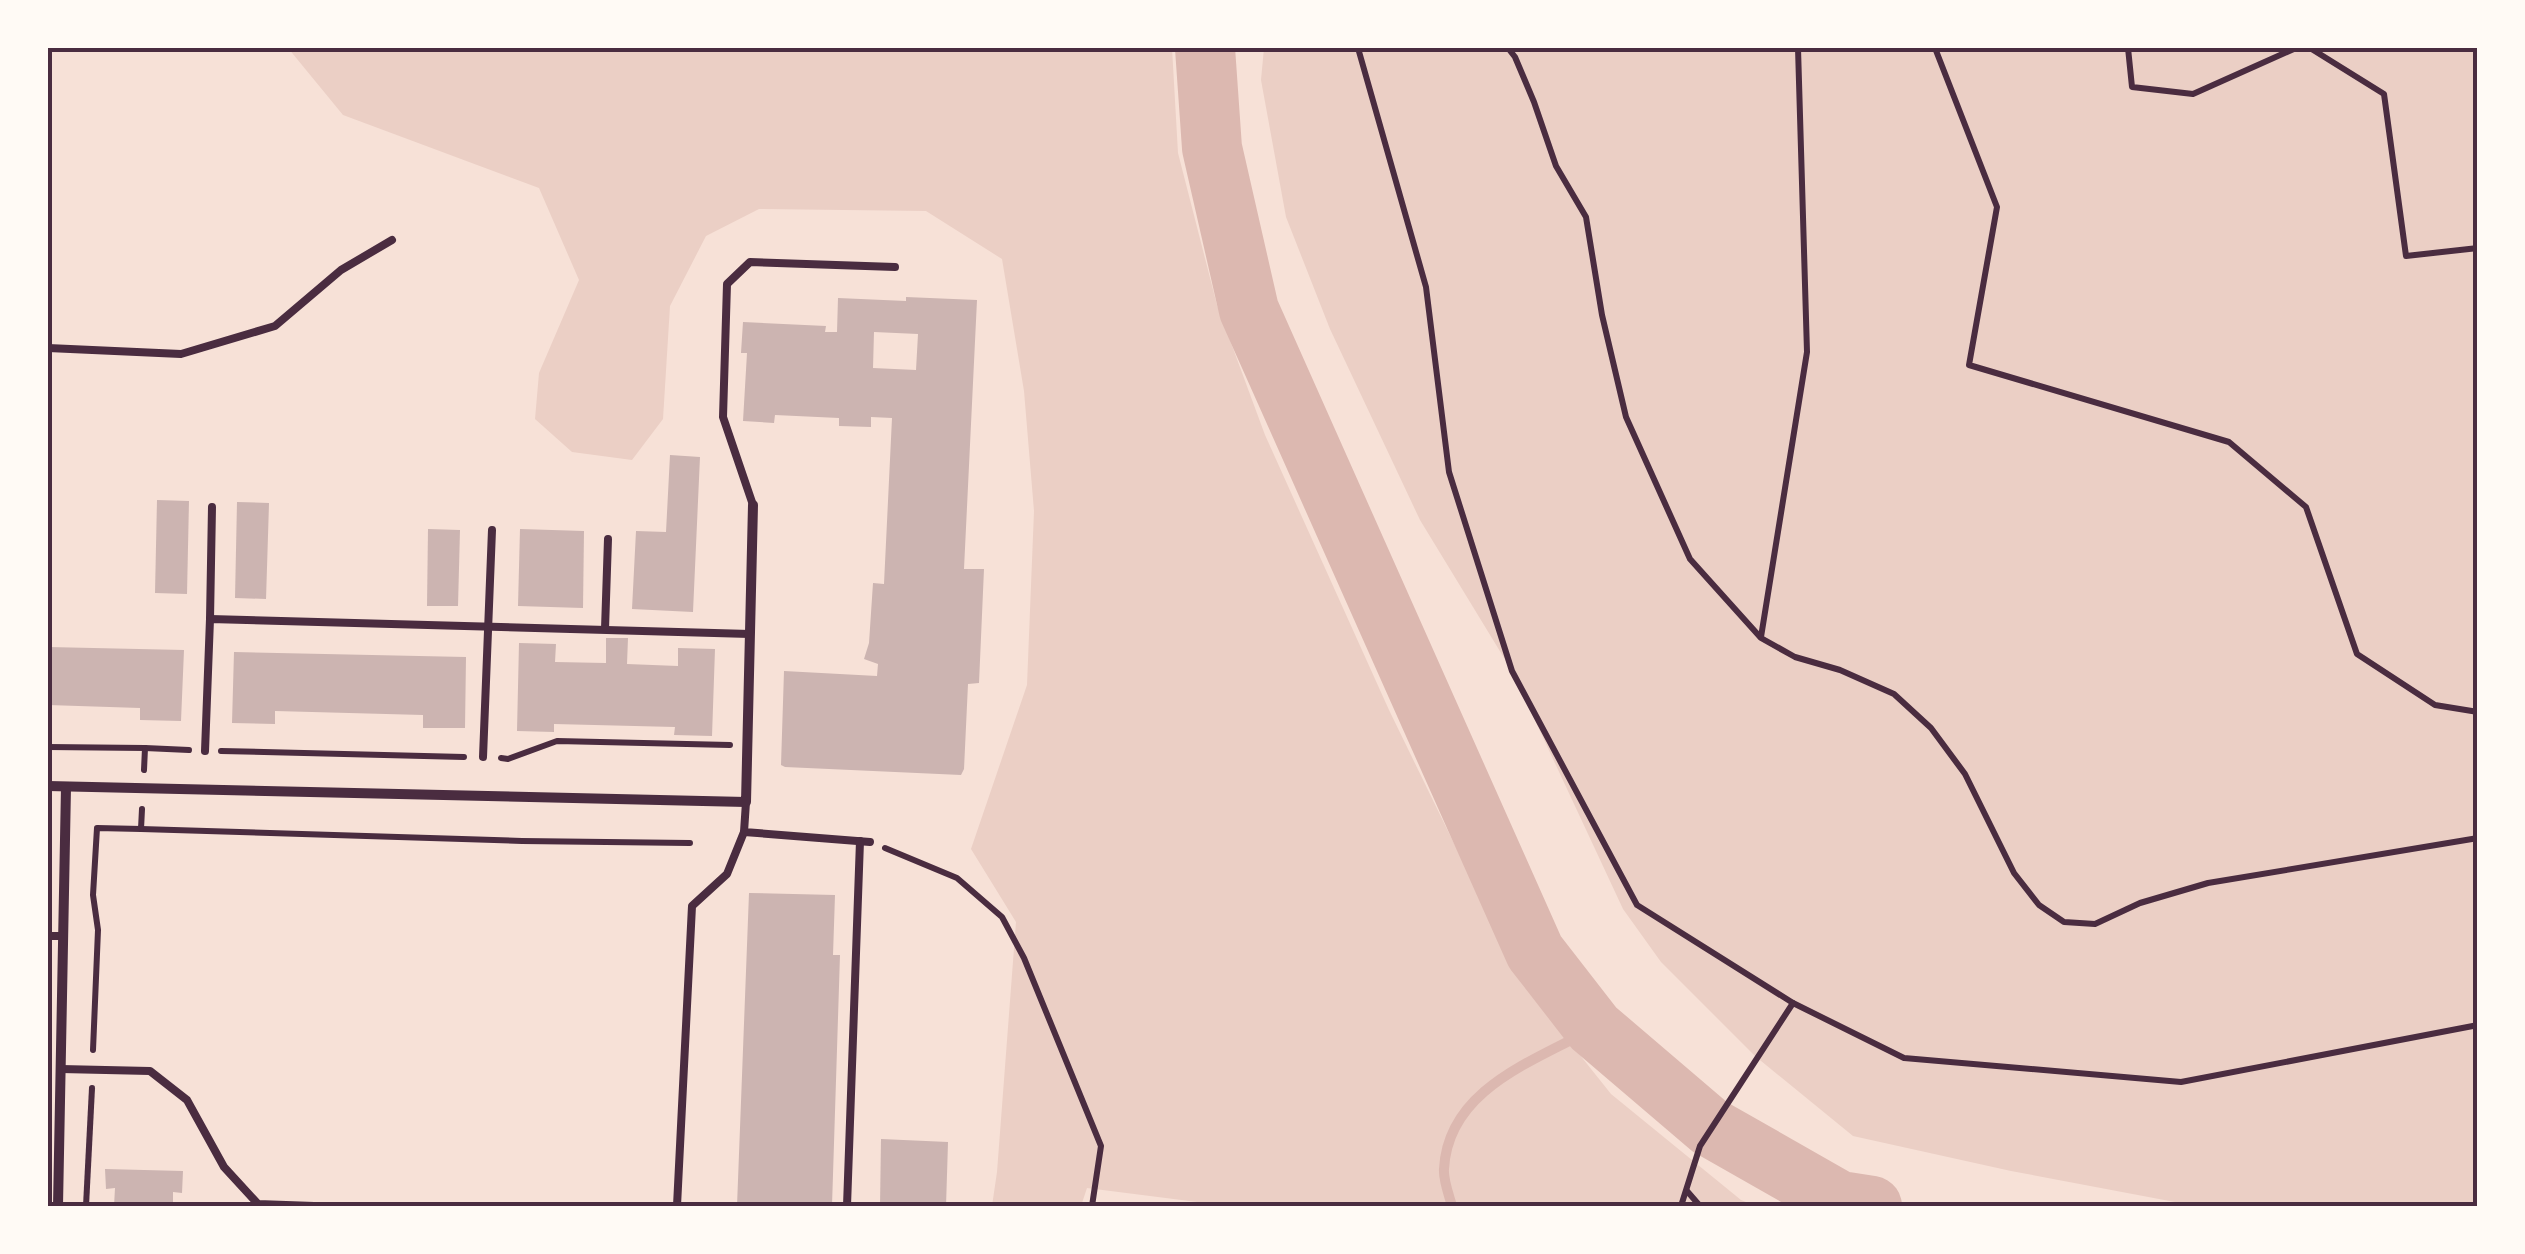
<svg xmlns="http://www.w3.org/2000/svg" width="2525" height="1254" font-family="'Zilla Slab',serif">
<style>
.green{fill:#ebcfc5}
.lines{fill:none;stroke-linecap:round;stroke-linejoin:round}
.stream{stroke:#dcb8b0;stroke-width:10}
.river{stroke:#dcb8b0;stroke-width:60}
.building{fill:#ccb4b1;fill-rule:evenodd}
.path{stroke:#4a2c40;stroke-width:6}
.service{stroke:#4a2c40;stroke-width:8}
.minor{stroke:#4a2c40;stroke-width:10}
.neatline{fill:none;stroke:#4a2c40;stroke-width:4}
</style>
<rect width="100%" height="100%" fill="#f7e1d7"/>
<g class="green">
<path d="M 288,48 L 1172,48 L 1178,153 L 1217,305 L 1265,435 L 1389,710 L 1521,981 L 1611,1094 L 1741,1200 L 1756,1206 L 1215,1206 L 1205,1203 L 1087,1188 L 1081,1206 L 992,1206 L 997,1172 L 1016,922 L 971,849 L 1027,685 L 1034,511 L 1024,391 L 1002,259 L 926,211 L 759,209 L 706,236 L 670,306 L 663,419 L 632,460 L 572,452 L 535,419 L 539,373 L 579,280 L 539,188 L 343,115 Z"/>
<path d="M 1264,48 L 2477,48 L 2477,1206 L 2196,1206 L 2011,1171 L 1853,1136 L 1755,1056 L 1661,962 L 1623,909 L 1512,671 L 1420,520 L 1330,329 L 1286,217 L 1261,80 Z"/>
</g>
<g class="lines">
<path class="stream" d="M 1452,1206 C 1449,1195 1443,1180 1444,1169 C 1448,1089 1534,1061 1594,1028"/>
<path class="river" d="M 1205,48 L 1212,148 L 1249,310 L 1535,952 L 1594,1028 L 1710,1127 L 1840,1201 L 1872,1206"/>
</g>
<g class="building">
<path d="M 906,297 L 977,300 L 964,569 L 984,569 L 979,683 L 968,684 L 964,769 L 961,775 L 785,767 L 781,765 L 784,671 L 877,676 L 878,664 L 864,659 L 869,643 L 873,583 L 884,584 L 892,418 L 871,417 L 871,427 L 839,426 L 839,418 L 775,415 L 774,423 L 743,421 L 747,353 L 741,353 L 743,322 L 826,326 L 825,332 L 837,332 L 838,298 L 906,301 ZM 874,332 L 918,334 L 916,370 L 873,368 Z"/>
<path d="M 670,455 L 700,457 L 693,612 L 632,609 L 636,531 L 666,532 Z"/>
<path d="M 157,500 L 189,501 L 187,594 L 155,593 Z"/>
<path d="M 237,502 L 269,503 L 266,599 L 235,598 Z"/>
<path d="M 428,529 L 460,530 L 458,606 L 427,606 Z"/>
<path d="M 520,529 L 584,531 L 583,608 L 518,606 Z"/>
<path d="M 606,638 L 628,638 L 627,664 L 678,666 L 678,648 L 715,649 L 712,736 L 674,735 L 675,727 L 554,724 L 554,732 L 517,731 L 519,643 L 556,644 L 555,662 L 606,663 Z"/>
<path d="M 48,647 L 184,650 L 181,721 L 140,720 L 140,708 L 48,705 Z"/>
<path d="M 234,652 L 466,657 L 465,728 L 423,728 L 423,715 L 275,711 L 275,724 L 232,723 Z"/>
<path d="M 749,893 L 835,895 L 833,955 L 840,955 L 832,1206 L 737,1206 Z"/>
<path d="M 881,1139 L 948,1142 L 946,1206 L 880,1206 Z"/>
<path d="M 105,1169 L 183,1171 L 182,1193 L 173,1192 L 173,1206 L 114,1206 L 115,1188 L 106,1189 Z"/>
</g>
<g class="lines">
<g class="path">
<path d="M 1358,48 L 1426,287 L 1449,472 L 1512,671 L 1637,905 L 1793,1003 L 1904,1058 L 2181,1082 L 2478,1025"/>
<path d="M 1508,48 L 1515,57 L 1534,102 L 1556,166 L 1586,217 L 1602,315 L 1626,417 L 1690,559 L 1761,638 L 1795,657 L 1840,670 L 1894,694 L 1931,728 L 1965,774 L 2014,873 L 2039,905 L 2064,922 L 2095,924 L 2140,903 L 2208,883 L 2478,838"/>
<path d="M 1935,48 L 1997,207 L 1969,365 L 2229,442 L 2306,507 L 2357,654 L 2435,705 L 2478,712"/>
<path d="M 2128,48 L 2132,87 L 2193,94 L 2296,48"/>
<path d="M 2310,48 L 2384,94 L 2406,256 L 2478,248"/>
<path d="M 1761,637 L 1807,352 L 1798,48"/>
<path d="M 48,747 L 145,748 L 144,770"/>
<path d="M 145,748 L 189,750"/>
<path d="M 221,751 L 464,757"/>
<path d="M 501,758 L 508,759 L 557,741 L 730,745"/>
<path d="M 141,829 L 522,841 L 690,843"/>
<path d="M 885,848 L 957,878 L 1002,917 L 1024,958 L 1101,1146 L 1092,1206"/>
<path d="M 93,1050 L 98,930 L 93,895 L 97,828 L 141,829 L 142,809"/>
<path d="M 1687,1191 L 1700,1206"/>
<path d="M 86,1206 L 92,1088"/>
<path d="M 1681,1206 L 1700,1146 L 1793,1003"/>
</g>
<g class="service">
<path d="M 48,348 L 181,354 L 275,326 L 341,270 L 392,240"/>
<path d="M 753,505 L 723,417 L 727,284 L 750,262 L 895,267"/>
<path d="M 210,619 L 212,507"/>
<path d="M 605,629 L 608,539"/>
<path d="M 205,751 L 210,619 L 750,634"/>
<path d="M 483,757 L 492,530"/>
<path d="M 746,802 L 744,832 L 870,842"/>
<path d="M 48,936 L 63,936"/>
<path d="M 61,1069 L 150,1071 L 187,1100 L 224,1167 L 258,1204 L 314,1206"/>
<path d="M 677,1206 L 692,906 L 727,874 L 744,832"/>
<path d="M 847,1206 L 860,841"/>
</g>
<g class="minor">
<path d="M 48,786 L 746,802 L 753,505"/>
<path d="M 58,1206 L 66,787"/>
</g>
</g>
<rect width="2525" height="1254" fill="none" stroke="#fffaf5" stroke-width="100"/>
<rect x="50" y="50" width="2425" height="1154" class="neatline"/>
</svg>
